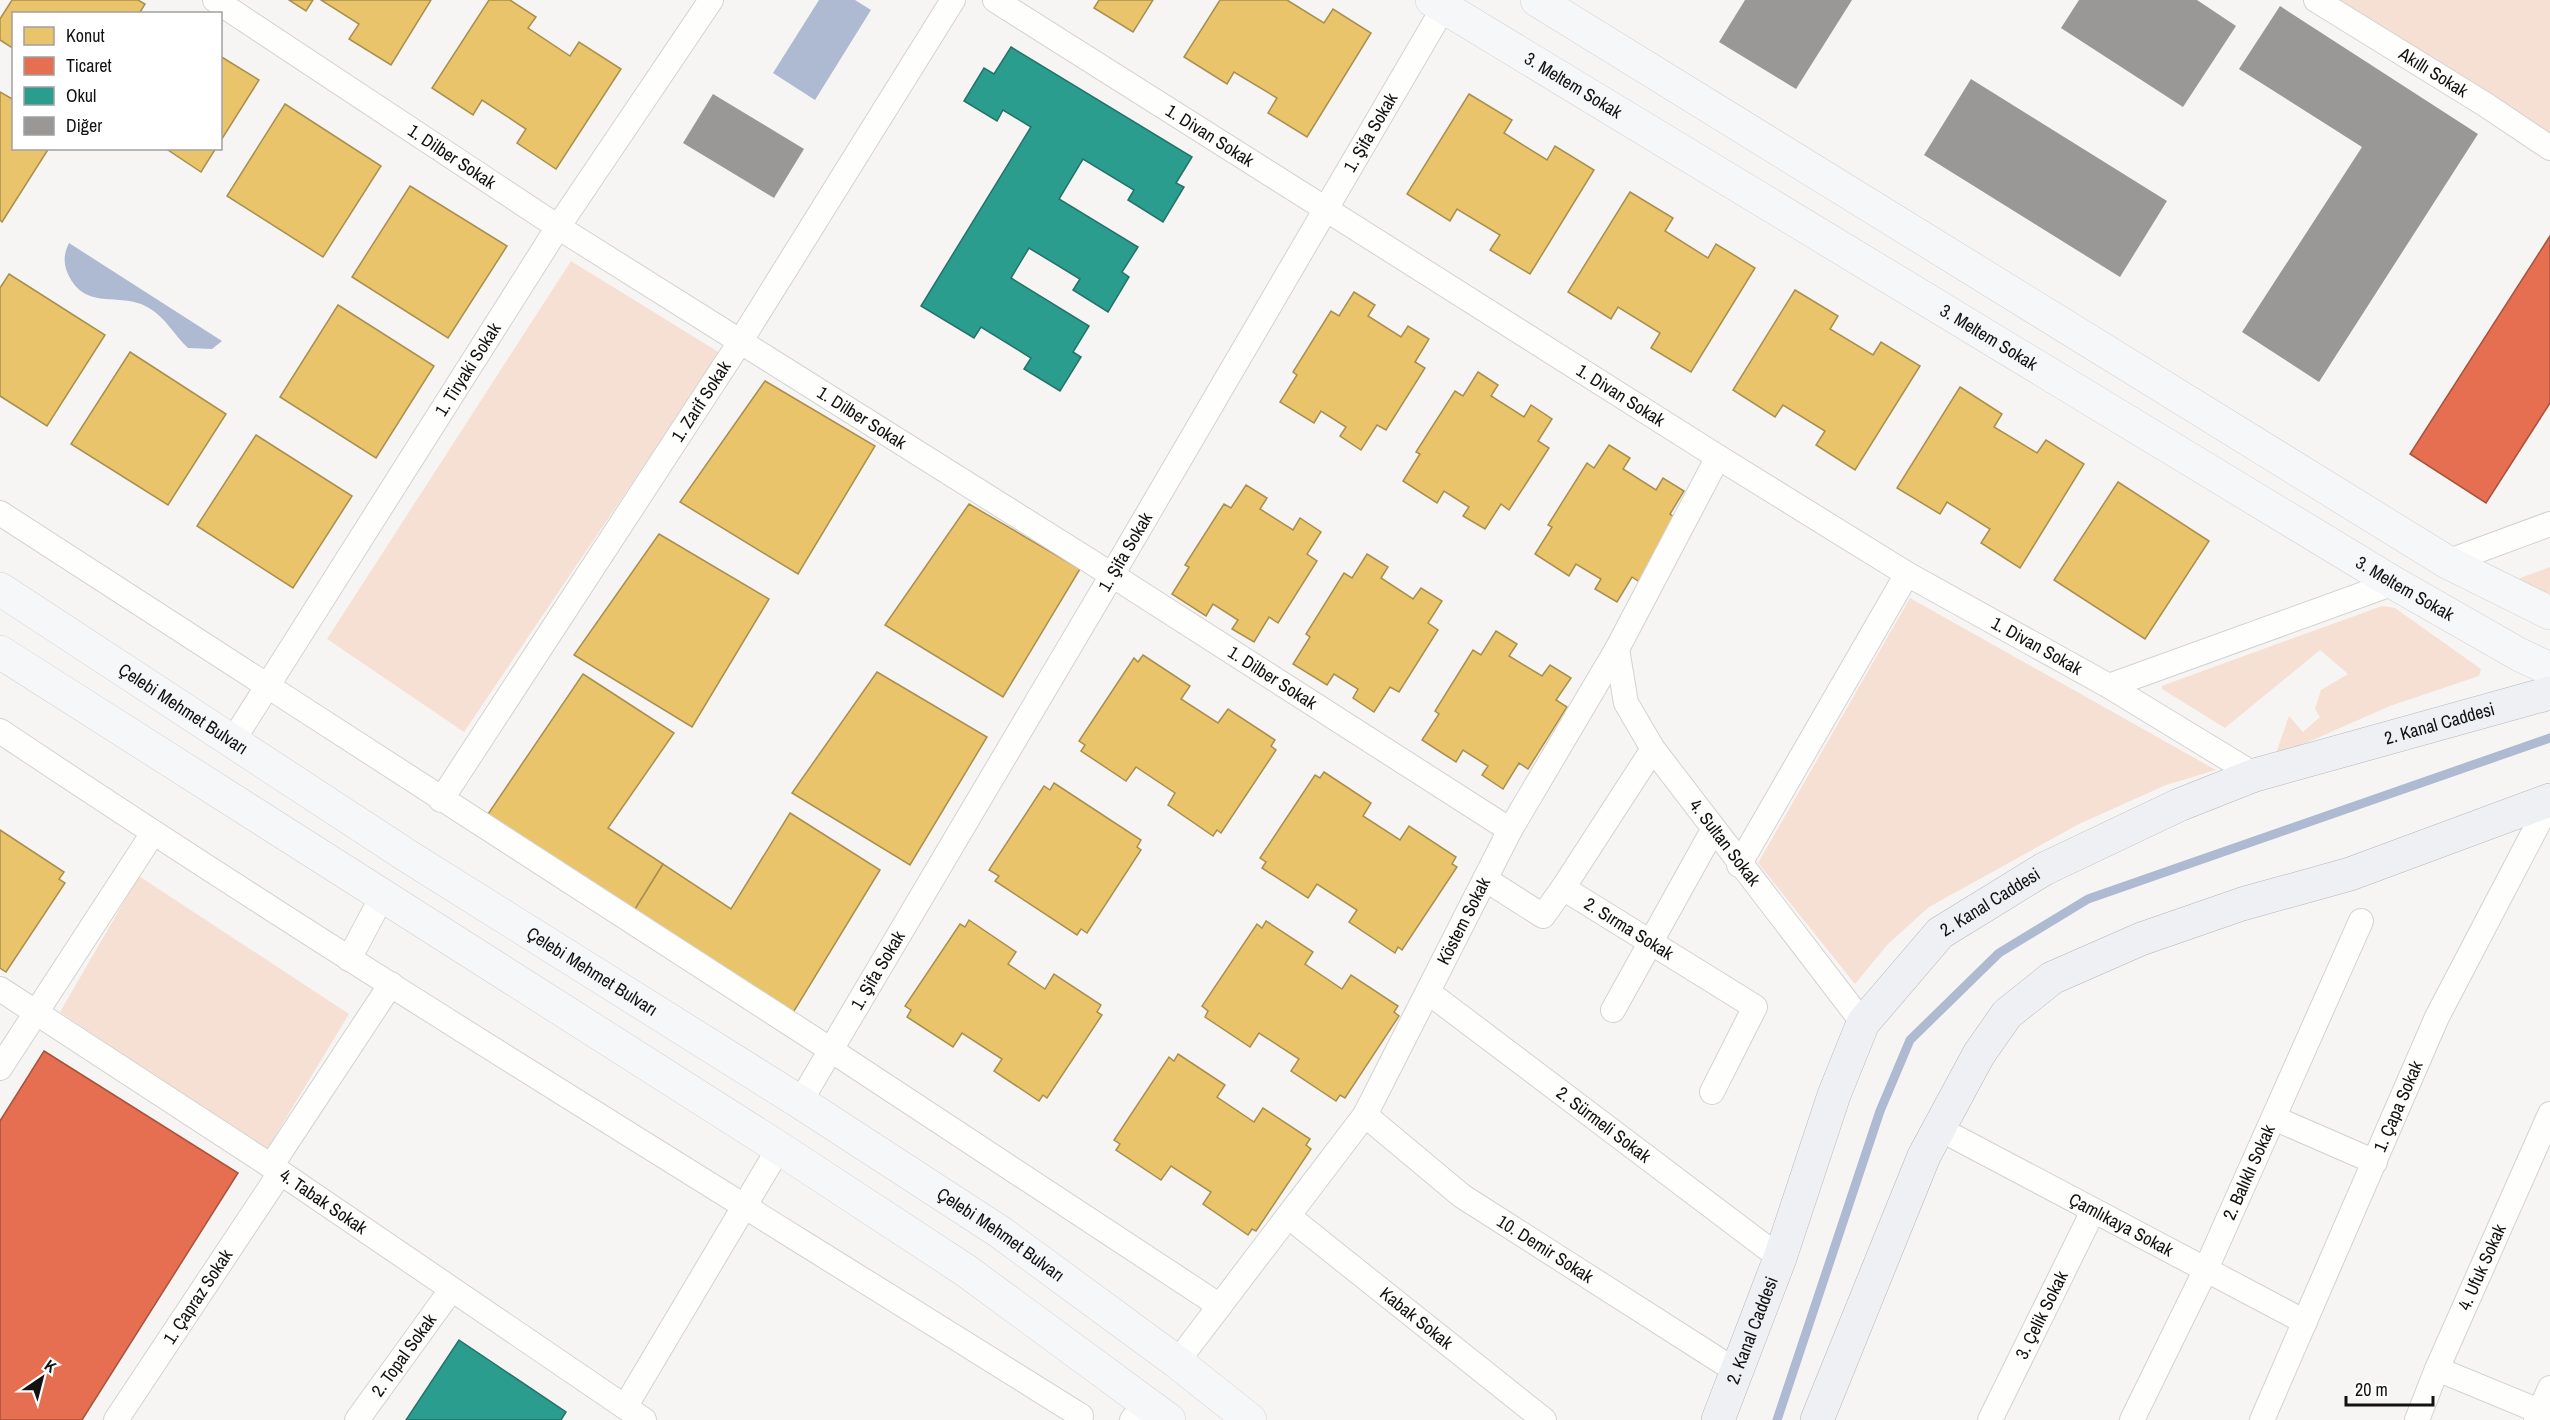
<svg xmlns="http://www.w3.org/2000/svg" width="2550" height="1420" font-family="'Archivo Narrow',sans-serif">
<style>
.green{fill:#f6e0d3}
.water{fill:#adbad2}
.homes{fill:#e9c46a;stroke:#a98f4f;stroke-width:1.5}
.shops{fill:#e76f51;stroke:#a7533e;stroke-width:1.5}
.schools{fill:#2a9d8f;stroke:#237369;stroke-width:1.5}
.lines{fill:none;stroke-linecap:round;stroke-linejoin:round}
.stream{stroke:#adbad2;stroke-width:9}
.building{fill:#9a9897}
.street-casing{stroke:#d4d2d1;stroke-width:26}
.secondary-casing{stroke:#d4d2d1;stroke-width:34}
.primary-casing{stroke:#b3b6bb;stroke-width:34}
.street{stroke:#fefefd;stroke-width:24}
.secondary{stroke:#f6f7f9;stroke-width:33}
.primary{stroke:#eef0f4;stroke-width:33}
.labels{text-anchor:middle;stroke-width:6;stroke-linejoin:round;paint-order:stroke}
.street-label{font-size:18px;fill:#131211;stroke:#fff}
</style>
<rect width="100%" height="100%" fill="#f7f5f3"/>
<g class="green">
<path d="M 2314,0 L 2550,0 L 2550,139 Z"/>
<path d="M 571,261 L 720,353 L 464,732 L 327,639 Z"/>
<path d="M 2550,567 L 2550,595 L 2520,580 L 2520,578 Z"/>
<path d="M 1910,598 L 2216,770 L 2166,785 L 2079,824 L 1929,907 L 1888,944 L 1855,984 L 1758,863 Z"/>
<path d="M 2382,606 L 2395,608 L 2481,669 L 2479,676 L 2390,706 L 2281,754 L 2277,750 L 2289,716 L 2303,732 L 2320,717 L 2315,709 L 2321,690 L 2348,674 L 2320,650 L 2225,728 L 2162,689 L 2162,686 L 2167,684 Z"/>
<path d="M 139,876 L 349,1014 L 266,1151 L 60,1012 Z"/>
</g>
<g class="water">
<path d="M 819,0 L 855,0 L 871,10 L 815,100 L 773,73 Z"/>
<path d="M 69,243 L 222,341 L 212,349 L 188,348 C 174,335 166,318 149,308 C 122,291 88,311 70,278 C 63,266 63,255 69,243 Z"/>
</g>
<g class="homes">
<path d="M 12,0 L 138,0 L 145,4 L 139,14 L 14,14 L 14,49 L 0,40 L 0,19 Z"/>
<path d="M 289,0 L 313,0 L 306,11 Z"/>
<path d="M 321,0 L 431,0 L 391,65 L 349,39 L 359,24 Z"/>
<path d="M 489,0 L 510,0 L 536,17 L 528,28 L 570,56 L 579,42 L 621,69 L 556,169 L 517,143 L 526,129 L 482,100 L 473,115 L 432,88 Z"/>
<path d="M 1099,0 L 1153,0 L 1133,32 L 1094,8 Z"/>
<path d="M 1220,0 L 1287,0 L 1324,23 L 1333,9 L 1371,33 L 1307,137 L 1268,113 L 1277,98 L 1234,72 L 1227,84 L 1184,57 Z"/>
<path d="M 220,56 L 259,80 L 220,142 Z"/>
<path d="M 0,92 L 14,100 L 14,148 L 49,148 L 2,222 L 0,220 Z"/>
<path d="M 1469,94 L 1512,120 L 1504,133 L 1547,160 L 1555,146 L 1594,170 L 1530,274 L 1490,250 L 1500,235 L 1457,209 L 1450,221 L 1407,194 Z"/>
<path d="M 285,104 L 381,166 L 323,257 L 227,196 Z"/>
<path d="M 165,148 L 216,148 L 201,172 Z"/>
<path d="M 410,186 L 507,246 L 448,338 L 352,277 Z"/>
<path d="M 1630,192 L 1673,218 L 1665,231 L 1708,258 L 1716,244 L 1755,268 L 1691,372 L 1651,348 L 1660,333 L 1618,307 L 1611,319 L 1568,292 Z"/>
<path d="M 9,274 L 105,335 L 47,426 L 0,396 L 0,288 Z"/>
<path d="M 1795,290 L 1838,316 L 1830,329 L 1873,355 L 1881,342 L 1920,366 L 1855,470 L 1816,445 L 1825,431 L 1783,405 L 1775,417 L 1733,390 Z"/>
<path d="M 1354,292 L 1375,305 L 1368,316 L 1401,337 L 1408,326 L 1429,339 L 1415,362 L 1425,368 L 1386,430 L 1377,425 L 1361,450 L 1340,436 L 1346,427 L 1321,411 L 1314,423 L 1280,402 L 1297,375 L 1293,372 L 1331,311 L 1339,316 Z"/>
<path d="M 338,305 L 434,366 L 376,458 L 280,397 Z"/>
<path d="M 130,352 L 226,414 L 168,505 L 71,444 Z"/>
<path d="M 1478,372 L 1498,385 L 1491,396 L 1524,417 L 1531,405 L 1552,419 L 1538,441 L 1549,448 L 1509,510 L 1501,504 L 1485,529 L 1463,516 L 1469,507 L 1444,491 L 1437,503 L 1403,481 L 1420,454 L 1416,452 L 1455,391 L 1463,396 Z"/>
<path d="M 765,381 L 875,446 L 798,574 L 680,502 Z"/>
<path d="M 1960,387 L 2002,414 L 1994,427 L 2037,453 L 2046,440 L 2084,464 L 2020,568 L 1981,543 L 1990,529 L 1947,502 L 1940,514 L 1897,488 Z"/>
<path d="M 256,435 L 352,496 L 293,588 L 197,526 Z"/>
<path d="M 1609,445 L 1630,458 L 1623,469 L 1656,490 L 1663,478 L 1684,491 L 1670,514 L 1680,521 L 1641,583 L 1632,577 L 1617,602 L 1595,589 L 1601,579 L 1576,564 L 1569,576 L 1535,554 L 1552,527 L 1548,525 L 1587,463 L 1594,468 Z"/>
<path d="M 2118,482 L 2209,541 L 2145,639 L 2054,580 Z"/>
<path d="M 1246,485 L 1267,498 L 1260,509 L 1293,530 L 1300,518 L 1321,532 L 1307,554 L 1317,561 L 1278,623 L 1269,617 L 1254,642 L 1232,629 L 1238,620 L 1213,604 L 1206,616 L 1172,594 L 1189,567 L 1185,565 L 1224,504 L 1231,508 Z"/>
<path d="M 969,504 L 1080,569 L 1003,697 L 885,625 Z"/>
<path d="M 659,534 L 769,599 L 692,727 L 574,655 Z"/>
<path d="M 1367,554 L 1388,567 L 1381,578 L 1413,599 L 1421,588 L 1442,601 L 1428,623 L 1438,630 L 1399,692 L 1390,687 L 1374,712 L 1353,698 L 1358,689 L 1334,674 L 1327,685 L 1293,664 L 1310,637 L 1306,634 L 1344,573 L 1352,578 Z"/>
<path d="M 1496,631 L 1517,644 L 1509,656 L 1542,676 L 1550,665 L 1571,678 L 1556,700 L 1567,707 L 1528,769 L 1519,763 L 1503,789 L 1482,775 L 1488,766 L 1463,750 L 1456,762 L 1422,740 L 1439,714 L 1435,711 L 1473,650 L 1481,655 Z"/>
<path d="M 1143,655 L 1190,686 L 1181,699 L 1218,723 L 1228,709 L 1275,740 L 1271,746 L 1276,750 L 1221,833 L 1217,830 L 1213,836 L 1168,805 L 1175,793 L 1136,767 L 1126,781 L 1081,751 L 1085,745 L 1079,741 L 1134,658 L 1138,662 Z"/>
<path d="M 877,672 L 987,737 L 910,865 L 792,793 Z"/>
<path d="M 583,674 L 674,733 L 608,828 L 663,864 L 632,914 L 486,817 Z"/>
<path d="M 1324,772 L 1371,803 L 1363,816 L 1400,840 L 1409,826 L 1456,857 L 1452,864 L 1457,867 L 1402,950 L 1398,947 L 1395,953 L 1349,922 L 1357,910 L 1317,884 L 1308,898 L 1262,868 L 1266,862 L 1260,858 L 1315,775 L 1320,778 Z"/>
<path d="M 1054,783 L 1141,840 L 1137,847 L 1141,850 L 1087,933 L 1081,929 L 1077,935 L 995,881 L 999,876 L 989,870 L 1044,786 L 1050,790 Z"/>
<path d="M 790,813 L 880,870 L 791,1016 L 632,914 L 663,864 L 731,909 Z"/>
<path d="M 0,830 L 64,872 L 59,879 L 65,883 L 6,972 L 0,968 Z"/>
<path d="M 969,920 L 1016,952 L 1008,964 L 1045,989 L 1054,974 L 1101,1005 L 1097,1012 L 1102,1015 L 1047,1098 L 1043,1095 L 1039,1101 L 994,1071 L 1002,1059 L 962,1033 L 953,1047 L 907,1017 L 911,1010 L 905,1006 L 960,924 L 965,927 Z"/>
<path d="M 1266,921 L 1313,952 L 1305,964 L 1342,989 L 1351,975 L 1398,1006 L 1394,1012 L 1399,1016 L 1345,1098 L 1340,1095 L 1336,1101 L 1291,1071 L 1299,1059 L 1259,1033 L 1250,1047 L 1205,1017 L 1208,1011 L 1202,1006 L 1257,924 L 1262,928 Z"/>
<path d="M 1178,1054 L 1225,1085 L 1217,1097 L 1254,1122 L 1263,1108 L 1310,1139 L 1306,1145 L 1311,1149 L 1256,1231 L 1252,1229 L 1248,1235 L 1203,1204 L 1211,1192 L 1171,1166 L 1161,1180 L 1116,1150 L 1120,1144 L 1114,1140 L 1169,1057 L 1174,1061 Z"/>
</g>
<g class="shops">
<path d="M 2550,236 L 2550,403 L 2486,503 L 2410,454 Z"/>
<path d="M 44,1051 L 238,1173 L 82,1420 L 0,1420 L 0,1121 Z"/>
</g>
<g class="schools">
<path d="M 1011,47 L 1192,157 L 1176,183 L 1184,187 L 1163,222 L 1128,200 L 1134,190 L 1083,159 L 1059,199 L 1138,247 L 1122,272 L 1129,277 L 1108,312 L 1073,290 L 1080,279 L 1029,248 L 1011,278 L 1089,326 L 1073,352 L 1081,357 L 1060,391 L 1024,369 L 1031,358 L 981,327 L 974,338 L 921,306 L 1031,127 L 1003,110 L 997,121 L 964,101 L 984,68 L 994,74 Z"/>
<path d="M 459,1340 L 566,1412 L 561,1420 L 406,1420 Z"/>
</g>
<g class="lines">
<path class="stream" d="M 1777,1420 L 1880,1111 L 1910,1040 L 1999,953 L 2088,899 L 2550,738"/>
</g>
<g class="building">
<path d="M 1745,0 L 1852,0 L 1796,89 L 1719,42 Z"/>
<path d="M 2079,0 L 2197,0 L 2236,26 L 2183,107 L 2061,28 Z"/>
<path d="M 2280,6 L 2478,134 L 2319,382 L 2242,332 L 2362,147 L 2239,69 Z"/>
<path d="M 1971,79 L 2167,201 L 2120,277 L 1924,155 Z"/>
<path d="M 713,94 L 804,149 L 774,198 L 683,143 Z"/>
</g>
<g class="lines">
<g class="street-casing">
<g id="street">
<path id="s1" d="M 215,0 L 558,227 L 1112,575 L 1510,830"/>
<path id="s2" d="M 995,0 L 1718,457 L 1907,574 L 2109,686 L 2255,775"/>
<path id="s3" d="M 2316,0 L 2486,105 L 2550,148"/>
<path d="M 0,513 L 831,1050 L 1220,1306"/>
<path d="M 2447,562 L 2550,524"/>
<path id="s4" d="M 1617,649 L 1626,703 L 1653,749 L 1863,1023"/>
<path d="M 2109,686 L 2394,583"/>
<path d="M 0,731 C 354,968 719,1189 1081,1416"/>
<path id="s5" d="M 232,742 L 558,227 L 711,0"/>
<path id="s6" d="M 1653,749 L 1563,888 L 1755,1007 L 1712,1092"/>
<path id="s7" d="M 441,800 L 740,342 L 953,0"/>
<path d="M 1739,865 L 1907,574"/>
<path d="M 1485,879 L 1543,916 L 1563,888"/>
<path d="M 349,959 L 383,895"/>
<path id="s8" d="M 0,989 L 271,1166 L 644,1420"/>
<path id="s9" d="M 1428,992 L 1780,1258"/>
<path d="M 1613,1010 L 1713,830"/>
<path d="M 0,1068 L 153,833"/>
<path id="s10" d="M 800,1102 L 1112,575 L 1448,0"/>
<path id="s11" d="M 1365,1115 L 1462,1196 L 1736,1371"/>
<path d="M 2274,1118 L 2375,1162"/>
<path id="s12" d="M 1938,1128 L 2305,1322"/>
<path d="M 271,1166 L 391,984"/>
<path id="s13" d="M 1288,1216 L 1544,1420"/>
<path id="s14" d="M 1177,1362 L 1365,1115 L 1510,830 L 1617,649 L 1718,457"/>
<path d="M 2437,1369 L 2539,1411 L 2550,1418"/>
<path d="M 625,1407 L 779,1148"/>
<path id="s15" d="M 116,1420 L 280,1173"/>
<path id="s16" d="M 357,1420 L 451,1290"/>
<path d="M 1132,1420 L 1146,1403"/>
<path id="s17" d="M 1990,1420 L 2093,1211"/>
<path id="s18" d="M 2132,1420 L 2206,1269 L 2361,921"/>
<path id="s19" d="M 2262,1420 L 2437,1017 L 2550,801"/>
<path id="s20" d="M 2417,1420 L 2437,1369 L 2550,1114"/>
<path d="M 2536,1420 L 2550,1388"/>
</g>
</g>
<g class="secondary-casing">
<g id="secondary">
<path id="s21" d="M 1432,0 L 2394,583 L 2520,655 L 2550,669"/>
<path d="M 1537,0 L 2447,562 L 2550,613"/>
<path id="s22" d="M 0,589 L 406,855 L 800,1102 L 1000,1232 L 1177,1362 L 1250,1420"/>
<path d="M 0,652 L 779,1148 L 965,1270 L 1169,1420"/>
</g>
</g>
<g class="primary-casing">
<g id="primary">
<path id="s23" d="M 1718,1420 L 1780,1258 L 1834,1095 L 1863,1023 L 1940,933 L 2044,869 L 2179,805 L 2255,775 L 2550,693"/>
<path d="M 1817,1420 L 1924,1156 L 1979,1054 L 2007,1014 L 2052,978 L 2141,939 L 2242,904 L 2350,874 L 2550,800"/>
</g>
</g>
<use href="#street" class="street"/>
<use href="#secondary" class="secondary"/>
<use href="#primary" class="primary"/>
</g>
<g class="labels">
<g class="street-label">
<text dy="6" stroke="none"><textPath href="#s3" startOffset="138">Akıllı Sokak</textPath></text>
<text dy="6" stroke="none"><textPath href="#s21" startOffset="165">3. Meltem Sokak</textPath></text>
<text dy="6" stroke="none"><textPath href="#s10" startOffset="1125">1. Şifa Sokak</textPath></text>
<text dy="6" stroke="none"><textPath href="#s2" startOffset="254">1. Divan Sokak</textPath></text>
<text dy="6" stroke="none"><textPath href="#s1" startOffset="284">1. Dilber Sokak</textPath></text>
<text dy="6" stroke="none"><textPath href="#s21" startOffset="651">3. Meltem Sokak</textPath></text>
<text dy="6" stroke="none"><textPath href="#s5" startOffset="441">1. Tiryaki Sokak</textPath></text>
<text dy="6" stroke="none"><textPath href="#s2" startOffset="740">1. Divan Sokak</textPath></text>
<text dy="6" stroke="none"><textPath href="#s7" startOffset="476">1. Zarif Sokak</textPath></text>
<text dy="6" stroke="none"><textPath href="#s1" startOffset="770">1. Dilber Sokak</textPath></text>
<text dy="6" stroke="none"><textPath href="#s10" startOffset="639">1. Şifa Sokak</textPath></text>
<text dy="6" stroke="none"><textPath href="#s21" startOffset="1137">3. Meltem Sokak</textPath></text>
<text dy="6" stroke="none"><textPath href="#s2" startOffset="1226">1. Divan Sokak</textPath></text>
<text dy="6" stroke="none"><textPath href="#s1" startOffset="1256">1. Dilber Sokak</textPath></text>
<text dy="6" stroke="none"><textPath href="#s22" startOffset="219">Çelebi Mehmet Bulvarı</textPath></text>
<text dy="6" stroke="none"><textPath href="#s23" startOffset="1086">2. Kanal Caddesi</textPath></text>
<text dy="6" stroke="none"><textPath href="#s4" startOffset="226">4. Sultan Sokak</textPath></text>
<text dy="6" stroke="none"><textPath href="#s23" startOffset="600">2. Kanal Caddesi</textPath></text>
<text dy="6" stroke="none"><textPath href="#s14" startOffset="528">Köstem Sokak</textPath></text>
<text dy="6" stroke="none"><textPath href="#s6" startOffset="243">2. Sırma Sokak</textPath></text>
<text dy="6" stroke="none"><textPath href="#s10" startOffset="153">1. Şifa Sokak</textPath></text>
<text dy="6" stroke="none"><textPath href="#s22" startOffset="705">Çelebi Mehmet Bulvarı</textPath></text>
<text dy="6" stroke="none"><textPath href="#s19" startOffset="342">1. Çapa Sokak</textPath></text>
<text dy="6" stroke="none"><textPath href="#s9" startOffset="220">2. Sürmeli Sokak</textPath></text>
<text dy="6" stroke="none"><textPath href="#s18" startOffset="274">2. Balıklı Sokak</textPath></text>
<text dy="6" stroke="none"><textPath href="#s8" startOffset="387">4. Tabak Sokak</textPath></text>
<text dy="6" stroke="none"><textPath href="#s12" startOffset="207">Çamlıkaya Sokak</textPath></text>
<text dy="6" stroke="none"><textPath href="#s22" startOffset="1191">Çelebi Mehmet Bulvarı</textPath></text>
<text dy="6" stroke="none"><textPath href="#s11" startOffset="225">10. Demir Sokak</textPath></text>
<text dy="6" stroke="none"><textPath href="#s20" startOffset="166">4. Ufuk Sokak</textPath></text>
<text dy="6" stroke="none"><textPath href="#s15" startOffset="148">1. Çapraz Sokak</textPath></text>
<text dy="6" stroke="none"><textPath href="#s17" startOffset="117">3. Çelik Sokak</textPath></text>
<text dy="6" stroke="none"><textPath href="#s13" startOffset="164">Kabak Sokak</textPath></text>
<text dy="6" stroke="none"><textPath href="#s23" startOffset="96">2. Kanal Caddesi</textPath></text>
<text dy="6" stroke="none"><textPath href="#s16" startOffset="80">2. Topal Sokak</textPath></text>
</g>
</g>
<rect x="12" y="12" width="210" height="138" fill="#ffffff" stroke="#a1a0a0" stroke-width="1.5"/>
<rect x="24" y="27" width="30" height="18" fill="#e9c46a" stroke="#a1a0a0" stroke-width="1.5"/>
<text x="66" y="42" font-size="18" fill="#131211">Konut</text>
<rect x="24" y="57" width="30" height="18" fill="#e76f51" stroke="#a1a0a0" stroke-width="1.5"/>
<text x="66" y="72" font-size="18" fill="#131211">Ticaret</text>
<rect x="24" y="87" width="30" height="18" fill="#2a9d8f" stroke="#a1a0a0" stroke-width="1.5"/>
<text x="66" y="102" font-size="18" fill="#131211">Okul</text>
<rect x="24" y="117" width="30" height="18" fill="#9a9897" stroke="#a1a0a0" stroke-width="1.5"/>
<text x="66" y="132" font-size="18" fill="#131211">Diğer</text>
<g transform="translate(42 1378) rotate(35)" stroke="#ffffff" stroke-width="4.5" paint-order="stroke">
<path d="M0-4.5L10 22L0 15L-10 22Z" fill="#131211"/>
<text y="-9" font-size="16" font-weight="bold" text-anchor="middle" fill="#131211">K</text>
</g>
<path d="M2346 1396v9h87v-9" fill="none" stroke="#131211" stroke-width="3"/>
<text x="2355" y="1396" font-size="18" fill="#131211" stroke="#ffffff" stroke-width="4.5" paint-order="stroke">20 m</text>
</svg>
